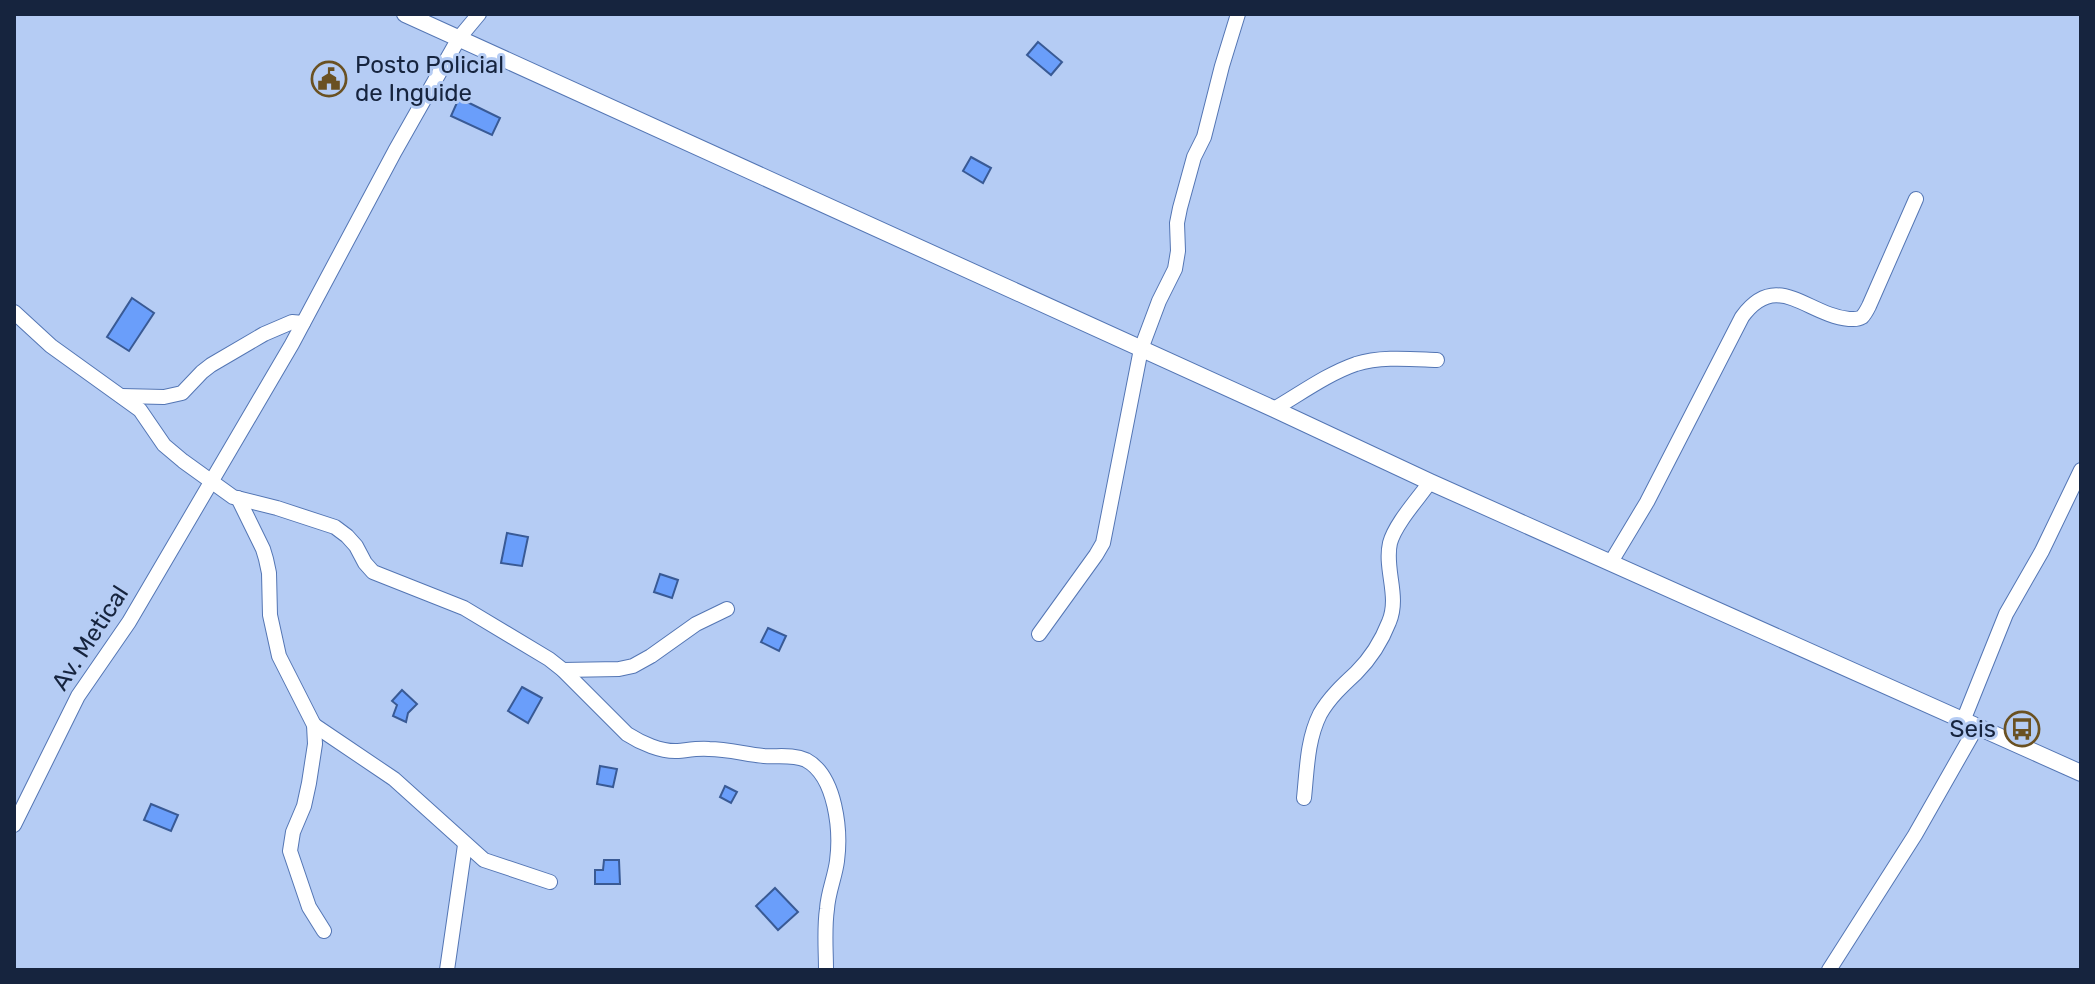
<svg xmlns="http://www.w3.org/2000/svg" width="2095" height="984" font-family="Rubik,sans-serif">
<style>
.building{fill:#6a9efa;stroke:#395a95;stroke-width:2}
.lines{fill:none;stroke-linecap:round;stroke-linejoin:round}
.minor-casing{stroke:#5476b4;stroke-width:16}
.tertiary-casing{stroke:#5476b4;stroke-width:18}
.minor{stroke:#fff;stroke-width:14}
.tertiary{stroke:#fff;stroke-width:16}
.labels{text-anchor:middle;stroke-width:6;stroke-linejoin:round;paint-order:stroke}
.poi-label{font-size:24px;fill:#16243e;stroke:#b5ccf4;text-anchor:start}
.street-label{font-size:24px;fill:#16243e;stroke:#b5ccf4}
</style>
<rect width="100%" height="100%" fill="#b5ccf4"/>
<g class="building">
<path d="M 1038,42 L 1062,62 L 1051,75 L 1027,55 Z"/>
<path d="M 459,98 L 500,118 L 492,135 L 451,116 Z"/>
<path d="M 971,157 L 991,168 L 983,183 L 963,171 Z"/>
<path d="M 132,298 L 154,313 L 129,351 L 107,337 Z"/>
<path d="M 507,533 L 528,537 L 522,566 L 501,563 Z"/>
<path d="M 660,574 L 678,580 L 672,598 L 654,592 Z"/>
<path d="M 768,628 L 786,636 L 779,651 L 761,642 Z"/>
<path d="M 522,687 L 542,698 L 528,723 L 508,711 Z"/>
<path d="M 402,690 L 417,704 L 408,713 L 406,722 L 393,716 L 397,705 L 392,701 Z"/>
<path d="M 600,766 L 617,769 L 613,787 L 597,784 Z"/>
<path d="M 725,786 L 737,792 L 731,803 L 720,797 Z"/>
<path d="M 151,804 L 178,815 L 171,831 L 144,820 Z"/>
<path d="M 604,860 L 619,860 L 620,884 L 595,884 L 595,870 L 603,870 Z"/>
<path d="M 775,888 L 798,912 L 778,930 L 756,906 Z"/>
</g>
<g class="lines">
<g class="minor-casing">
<g id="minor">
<path d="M 14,312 L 51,346 L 140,410 L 164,445 L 183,461 L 233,497 L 277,508 L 335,527 L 347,536 L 356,546 L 365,563 L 373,572 L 464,608 L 549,659 L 563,670 L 627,734 C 641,743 661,752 678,751 C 688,750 699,748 709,749 C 727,749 745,754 764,756 C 777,757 793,754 806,760 C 836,776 841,831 837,861 C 835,877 828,892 827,909 C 824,929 826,950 826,970"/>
<path d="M 121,396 L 164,397 L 182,393 L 202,372 L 211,365 L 264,334 L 292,322 L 303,323"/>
<path d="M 1274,409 C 1300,394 1327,374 1356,364 C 1381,356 1411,359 1437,360"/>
<path d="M 238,498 L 263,549 L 266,559 L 269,573 L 270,615 L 279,656 L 314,725 L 315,744 L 309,783 L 304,806 L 293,832 L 290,851 L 309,907 L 324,931"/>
<path d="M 1611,562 L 1647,502 L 1742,317 C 1777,269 1807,315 1849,319 C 1854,319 1857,320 1862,317 C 1865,314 1867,310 1869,306 L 1916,199"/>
<path d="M 1039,634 L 1096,555 L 1103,543 L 1141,349 L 1159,301 L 1175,269 L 1178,251 L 1177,223 L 1180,208 L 1194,157 L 1204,137 L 1222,66 L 1238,14"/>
<path d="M 563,670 L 619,669 L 633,666 L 651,656 L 696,624 L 727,609"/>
<path d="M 1963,721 L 2006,614 L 2042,551 L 2081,470"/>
<path d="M 314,725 L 394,779 L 484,860 L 550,882"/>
<path d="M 1304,798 C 1307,770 1307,740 1320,714 C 1329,698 1343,685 1356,673 C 1370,659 1382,640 1389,622 C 1400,596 1384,569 1390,543 C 1395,524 1418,499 1430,482"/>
<path d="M 14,825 L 78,696 L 129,622 L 292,344 L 395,151 L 459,38 L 479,14"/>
<path d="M 447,970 L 465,845"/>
<path d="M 1829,970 L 1915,835 L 1977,726"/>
</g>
</g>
<g class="tertiary-casing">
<path id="tertiary" d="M 405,14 L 1274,409 L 1430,482 L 2081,773"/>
</g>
<use href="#minor" class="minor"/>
<use href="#tertiary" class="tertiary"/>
</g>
<defs>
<g id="civic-ring" transform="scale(1.8)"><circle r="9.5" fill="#b5ccf4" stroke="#6a5122" stroke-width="1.5"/><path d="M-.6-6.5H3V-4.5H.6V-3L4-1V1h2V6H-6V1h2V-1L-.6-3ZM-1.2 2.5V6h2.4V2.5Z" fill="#6a5122"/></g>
<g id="bus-ring" transform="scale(1.8)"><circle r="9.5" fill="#b5ccf4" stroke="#6a5122" stroke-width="1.5"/><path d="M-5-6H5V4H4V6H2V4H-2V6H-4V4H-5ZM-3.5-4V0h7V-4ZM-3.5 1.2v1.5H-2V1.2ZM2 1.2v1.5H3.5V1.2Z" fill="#6a5122"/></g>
</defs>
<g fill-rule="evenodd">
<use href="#civic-ring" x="329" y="79"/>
<use href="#bus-ring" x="2022" y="729"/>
</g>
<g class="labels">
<g class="poi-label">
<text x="355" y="73">Posto Policial<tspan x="355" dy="28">de Inguide</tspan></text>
<text x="1996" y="737" text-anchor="end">Seis</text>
</g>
<g class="street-label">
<text transform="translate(90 638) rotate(-57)" y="8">Av. Metical</text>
</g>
</g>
<rect width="2095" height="984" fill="none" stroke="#16243e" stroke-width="32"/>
</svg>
